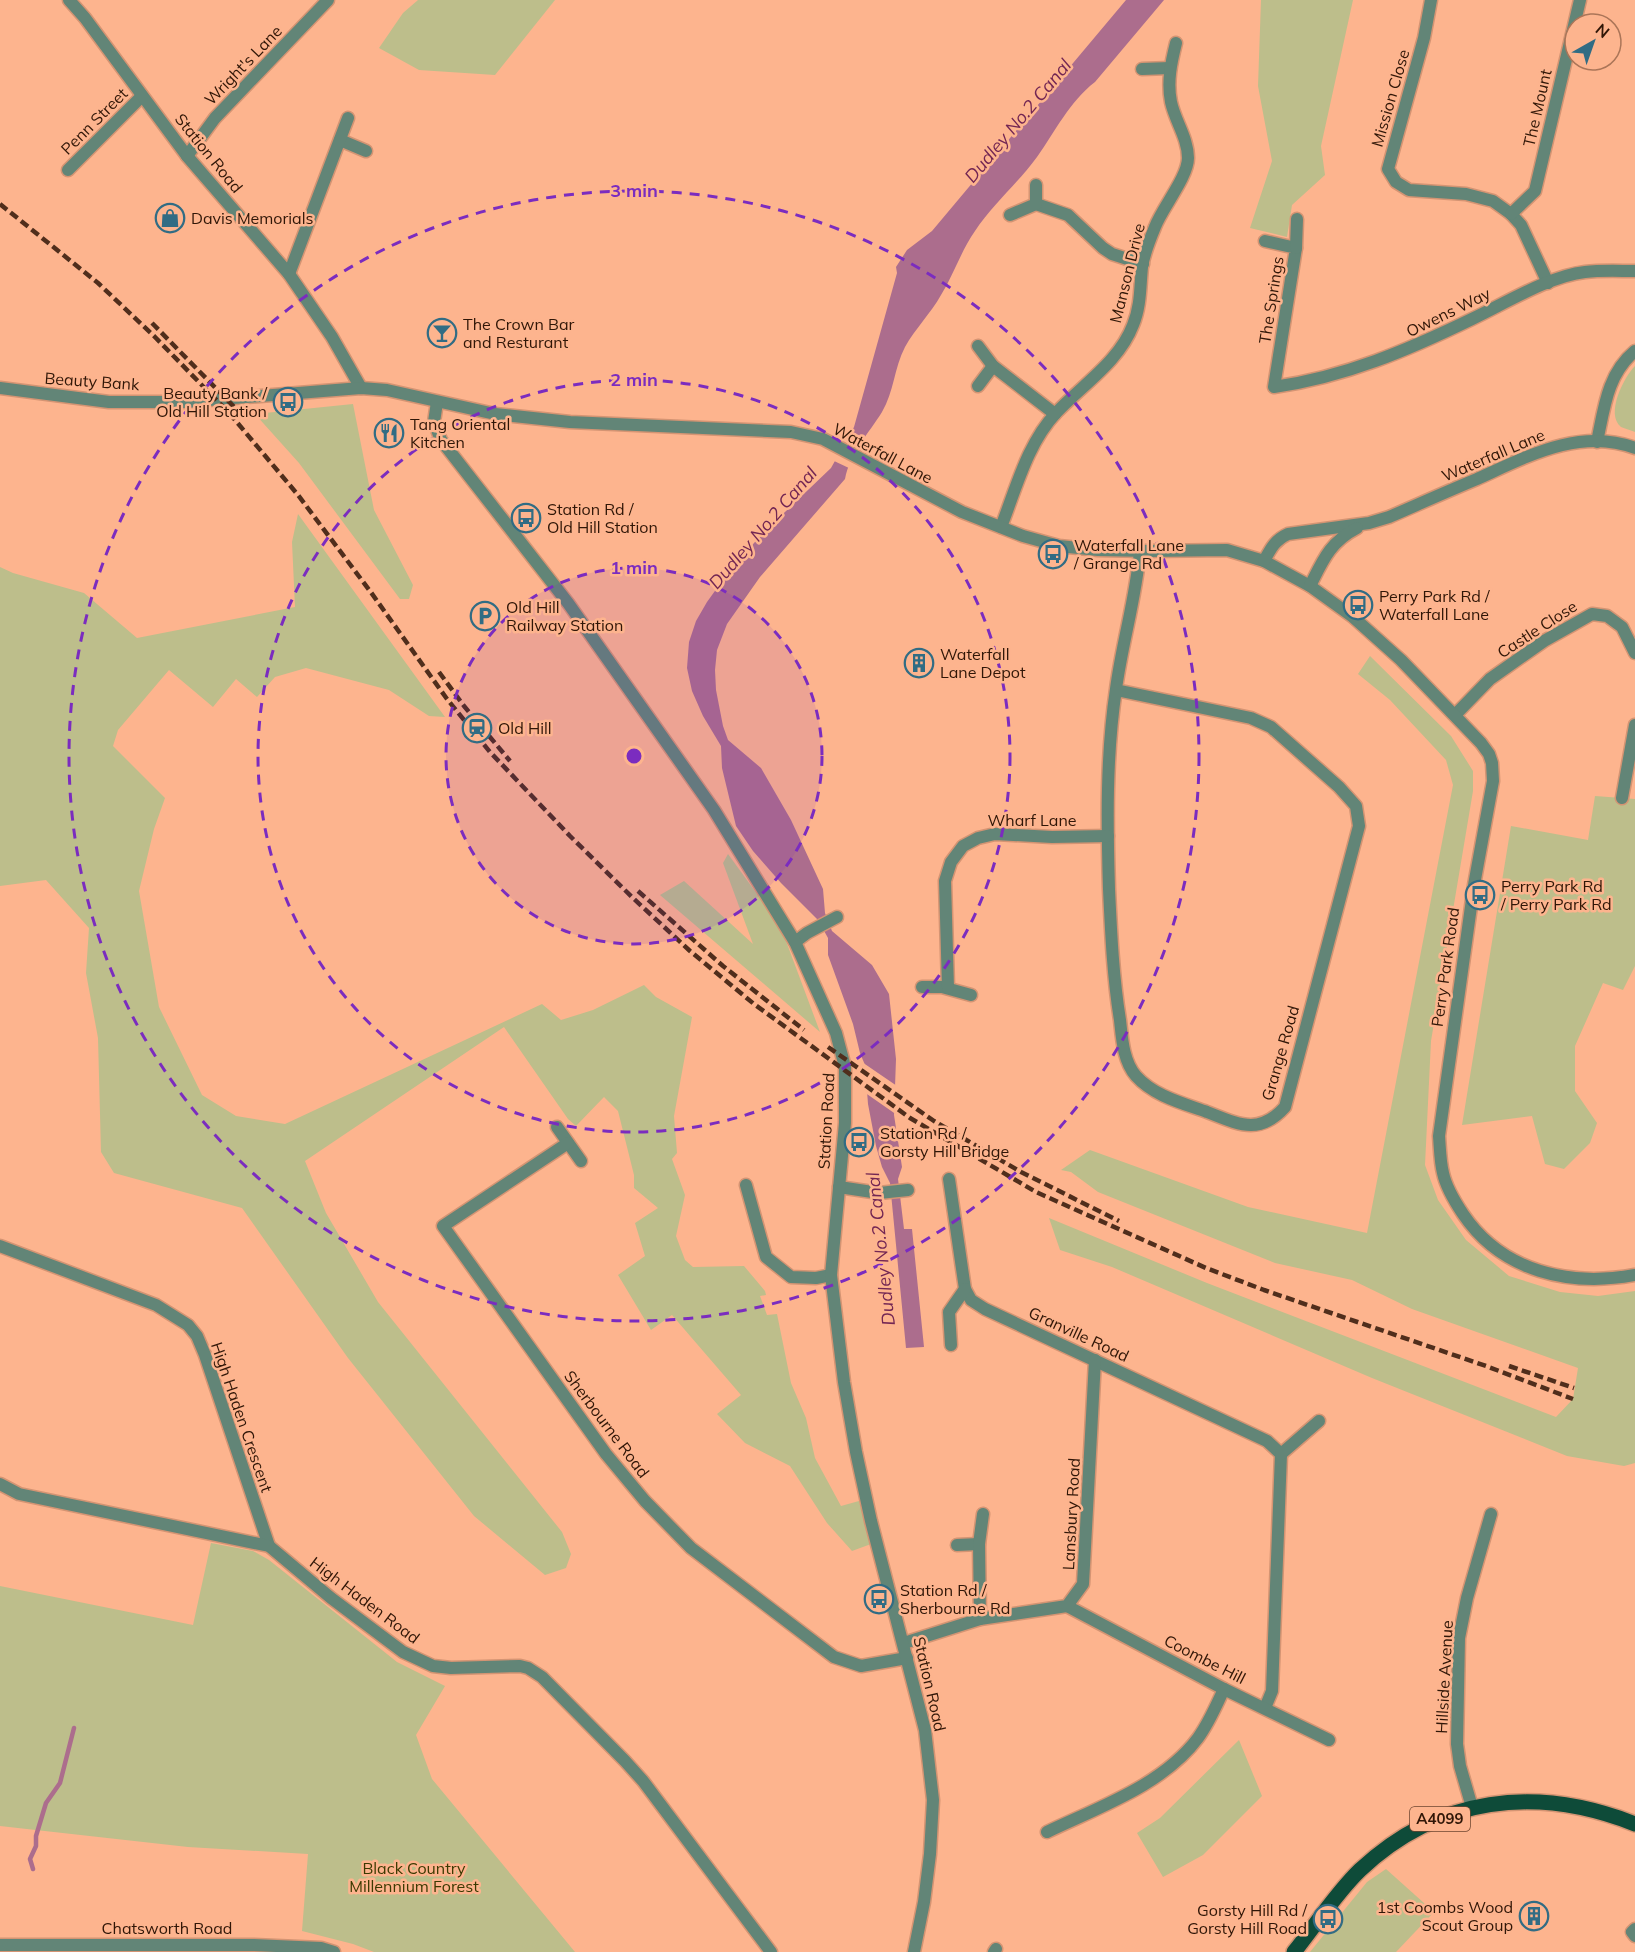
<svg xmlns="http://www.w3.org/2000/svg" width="1635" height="1952" font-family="Mulish,sans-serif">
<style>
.green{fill:#bdbe8b}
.water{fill:#ac6d8d}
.pier{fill:#fdb48e}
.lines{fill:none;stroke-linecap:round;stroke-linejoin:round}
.stream{stroke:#ac6d8d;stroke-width:4.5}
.minor-casing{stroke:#d49473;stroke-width:15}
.tertiary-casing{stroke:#d49473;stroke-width:15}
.primary-casing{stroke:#d49473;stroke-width:18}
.minor{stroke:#628577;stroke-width:12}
.tertiary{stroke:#628577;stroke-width:12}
.primary{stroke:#0e4b39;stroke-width:15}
.rail{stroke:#502e1c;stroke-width:4.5;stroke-dasharray:9 4.5;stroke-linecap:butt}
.ring{fill:none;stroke:#7b2cbf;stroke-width:3;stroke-dasharray:10 8}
.labels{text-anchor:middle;stroke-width:5;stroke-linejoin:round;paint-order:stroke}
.shield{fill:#fdb48e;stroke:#6e4530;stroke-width:1.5}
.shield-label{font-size:15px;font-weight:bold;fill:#301607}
.street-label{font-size:16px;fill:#301607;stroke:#fdb48e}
.poi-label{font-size:16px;fill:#301607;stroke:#fdb48e;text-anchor:start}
.park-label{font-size:16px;fill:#3b3a02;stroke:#fdb48e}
.water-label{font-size:18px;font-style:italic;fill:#732653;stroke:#fdb48e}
.centre{fill:#7b2cbf;stroke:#fdb48e;stroke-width:3}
.ring-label{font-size:18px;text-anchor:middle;font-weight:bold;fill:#7b2cbf;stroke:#fdb48e;stroke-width:5;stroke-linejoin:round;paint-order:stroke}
</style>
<rect width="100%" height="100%" fill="#fdb48e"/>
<g class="green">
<path d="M 418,0 L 555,0 L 495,75 L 419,70 L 379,48 L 403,13 Z"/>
<path d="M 1261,0 L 1353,0 L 1321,146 L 1325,175 L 1292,205 L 1287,237 L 1250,228 L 1272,161 L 1258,86 Z"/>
<path d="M 1635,366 L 1635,432 C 1631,430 1625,429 1621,427 C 1605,414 1624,377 1635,366 Z"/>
<path d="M 353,404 L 374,510 L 413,585 L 409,599 L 400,599 L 299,463 L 255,414 Z"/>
<path d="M 298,514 L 445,717 L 429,716 L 389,690 L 306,668 L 275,677 L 257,697 L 236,679 L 213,707 L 169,670 L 118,730 L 113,746 L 165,798 L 154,829 L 139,891 L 159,1007 L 202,1095 L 236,1116 L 285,1124 L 542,1004 L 561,1020 L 593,1010 L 644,985 L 656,997 L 692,1017 L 674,1116 L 677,1153 L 672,1159 L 685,1195 L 676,1236 L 685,1260 L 693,1267 L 744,1266 L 765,1291 L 766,1295 L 760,1296 L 767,1315 L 777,1314 L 791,1383 L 806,1418 L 815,1458 L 841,1506 L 859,1501 L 871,1544 L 852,1551 L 827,1523 L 790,1466 L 745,1443 L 717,1414 L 741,1395 L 672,1315 L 651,1330 L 618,1275 L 645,1256 L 635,1223 L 658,1208 L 634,1188 L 634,1175 L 618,1111 L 604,1097 L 576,1126 L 568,1119 L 504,1027 L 305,1161 L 326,1213 L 378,1302 L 562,1532 L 571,1554 L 566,1568 L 545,1575 L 474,1516 L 348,1358 L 242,1208 L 114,1173 L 101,1152 L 98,1038 L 86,973 L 89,928 L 46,880 L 0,886 L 0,567 L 13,573 L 84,593 L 137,638 L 295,607 L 292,542 Z"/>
<path d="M 1370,656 L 1451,736 L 1473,771 L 1473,791 L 1431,1041 L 1425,1165 L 1438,1200 L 1466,1240 L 1509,1276 L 1560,1292 L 1598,1296 L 1635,1291 L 1635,1463 L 1624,1466 L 1567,1456 L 1372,1378 L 1112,1267 L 1060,1250 L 1049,1218 L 1207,1283 L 1556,1417 L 1573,1399 L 1578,1368 L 1412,1309 L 1352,1280 L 1275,1263 L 1098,1192 L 1071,1172 L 1061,1170 L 1090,1150 L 1248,1207 L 1367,1233 L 1453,785 L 1446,760 L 1390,700 L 1358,674 Z"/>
<path d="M 1595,796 L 1635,799 L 1635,966 L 1623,990 L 1603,983 L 1575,1046 L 1575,1091 L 1597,1123 L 1590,1143 L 1564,1169 L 1545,1164 L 1532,1116 L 1462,1125 L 1511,826 L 1588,840 Z"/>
<path d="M 728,854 L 768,909 L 783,933 L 820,1032 L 660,895 L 684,881 L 753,944 L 723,863 Z"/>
<path d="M 211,1543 L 253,1551 L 269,1560 L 397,1662 L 445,1686 L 416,1735 L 432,1779 L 575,1952 L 374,1952 L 353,1944 L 302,1931 L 308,1854 L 188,1847 L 0,1826 L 0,1586 L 193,1625 Z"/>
<path d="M 1239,1740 L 1262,1796 L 1203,1855 L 1163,1877 L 1137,1833 L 1160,1818 Z"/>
<path d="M 1386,1869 L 1434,1912 L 1396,1952 L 1310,1952 L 1367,1882 Z"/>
</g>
<path class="water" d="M 1126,0 L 1164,0 L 1095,82 C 1069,102 1055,132 1037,157 C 1018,183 993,204 975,231 C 961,251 954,274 941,295 C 931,313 915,329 905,347 C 894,368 894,392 882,412 C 869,433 850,453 845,479 L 760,577 L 727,624 L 717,650 L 715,670 L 716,690 L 723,726 L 728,740 L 761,768 L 791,820 L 823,889 L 825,913 L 832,931 L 872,965 L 889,994 L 896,1059 L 894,1115 L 902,1167 L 898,1179 L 904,1229 L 912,1229 L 924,1347 L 906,1348 L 890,1183 L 882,1167 L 876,1146 L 868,1104 L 865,1065 L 860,1053 L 853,1024 L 828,955 L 828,938 L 818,920 L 781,883 L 753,851 L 736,826 L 722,768 L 721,746 L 703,716 L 692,691 L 687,668 L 689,642 L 696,621 L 707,602 L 730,570 L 762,534 L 831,468 L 854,427 L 897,273 L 896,267 L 907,250 L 932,231 Z"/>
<g class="pier">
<path d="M 847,433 L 865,442 L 851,469 L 832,460 Z"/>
<path d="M 859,1060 L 897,1086 L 897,1115 L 864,1092 L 862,1066 Z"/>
</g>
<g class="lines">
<path class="stream" d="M 33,1869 L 30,1859 L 36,1846 L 36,1836 L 46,1803 L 60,1783 L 74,1728"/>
<g class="minor-casing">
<g id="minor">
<path d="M 1431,0 L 1424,38 L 1388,169 L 1396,182 L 1409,190 L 1466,194 L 1493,201 L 1511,214 L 1521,225 L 1548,283"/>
<path d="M 1142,69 L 1170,68"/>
<path d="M 340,140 L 366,151"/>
<path d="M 68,170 L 142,96"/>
<path d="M 1036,204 L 1068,215 L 1103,248 L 1112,254 L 1143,264"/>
<path d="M 1511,214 L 1535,191 L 1580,0"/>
<path d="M 1010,215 L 1036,204 L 1036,185"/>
<path d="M 1265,241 L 1296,248 L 1274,387 C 1345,377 1408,350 1472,319 C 1504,304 1549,276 1585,272 C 1601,270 1619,271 1635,271"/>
<path d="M 1296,248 L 1297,219"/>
<path d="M 289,274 L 348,118"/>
<path d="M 978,346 L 993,366 L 1055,414"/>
<path d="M 978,386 L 993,366"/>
<path d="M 1597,442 C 1604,409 1607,374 1635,351"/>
<path d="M 1001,527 C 1016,489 1027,444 1056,413 C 1082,385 1119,362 1133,325 C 1141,306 1140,286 1142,267 C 1144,254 1150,239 1155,227 C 1162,208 1188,177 1188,158 C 1188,138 1175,121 1171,102 C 1167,82 1171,63 1176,43"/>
<path d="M 1116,690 L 1251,718 L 1271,727 L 1339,787 L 1356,806 L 1359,826 L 1285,1107 C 1259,1136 1238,1124 1207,1112 C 1182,1103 1154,1096 1136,1076 C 1123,1061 1122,1038 1120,1020 C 1113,977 1111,932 1109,889 C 1107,823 1106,755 1116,689 C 1122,643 1136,598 1140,551"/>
<path d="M 1455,715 L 1490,679 L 1544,641 L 1592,614 L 1607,616 L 1622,627 L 1635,653"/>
<path d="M 1622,798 L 1635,725"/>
<path d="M 795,942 L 807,933 L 837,917"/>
<path d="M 922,987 L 942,987 L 971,995"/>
<path d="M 948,988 L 945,881 L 951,862 L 963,846 L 978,838 L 995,834 L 1052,837 L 1108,836"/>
<path d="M 557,1127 L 581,1161"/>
<path d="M 568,1143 L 443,1226 L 606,1454 L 645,1501 L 691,1548 L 834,1657 L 861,1666 L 907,1658"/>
<path d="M 949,1179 L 965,1289 L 971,1300 L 985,1309 L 1267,1441 L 1281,1454 L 1272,1691 L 1265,1708"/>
<path d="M 746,1185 L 766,1257 L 791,1277 L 816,1278 L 831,1275"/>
<path d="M 839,1187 L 879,1193 L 908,1190"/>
<path d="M 0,1246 L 156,1305 L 188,1325 L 197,1336 L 205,1355 L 269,1546"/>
<path d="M 951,1345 L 949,1312 L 965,1289"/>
<path d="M 1281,1454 L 1319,1421"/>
<path d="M 0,1484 L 19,1494 L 269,1546 L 331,1598 L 403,1652 L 433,1666 L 451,1668 L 520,1666 L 528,1668 L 542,1677 L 625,1761 L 643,1781 L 771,1952"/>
<path d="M 957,1545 L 979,1544"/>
<path d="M 1067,1606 L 1224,1689 L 1329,1740"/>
<path d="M 980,1619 L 979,1544 L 983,1514"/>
<path d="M 904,1643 L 980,1619 L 1067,1606 L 1083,1584 L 1095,1360"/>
<path d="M 1472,1807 L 1460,1766 L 1457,1744 L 1459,1638 L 1467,1598 L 1491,1514"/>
<path d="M 1047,1832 C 1099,1807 1163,1785 1198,1738 C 1209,1723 1216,1706 1224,1689"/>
<path d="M 1635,1929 L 1632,1932 L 1635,1936"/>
<path d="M 0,1945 L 254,1945 L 321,1948 L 334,1952"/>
<path d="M 994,1952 L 996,1949"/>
</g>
</g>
<g class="tertiary-casing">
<g id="tertiary">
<path d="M 69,0 L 85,18 L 187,156 L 289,274 L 332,337 L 361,388"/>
<path d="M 187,156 L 215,118 L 328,0"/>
<path d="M 0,388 L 109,402 L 184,402 L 361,388 L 387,390 L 495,414 L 570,422 L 791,432 L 823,439 L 962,512 L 1023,536 L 1059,546 L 1098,550 L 1148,551 L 1227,550 L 1264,561 L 1310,586 L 1353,617 L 1401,660 L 1481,743 L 1489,754 L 1492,763 L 1493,781 L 1474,885 L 1439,1136 C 1440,1148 1440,1161 1443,1173 C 1446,1187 1455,1202 1463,1214 C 1502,1272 1570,1287 1635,1275"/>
<path d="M 437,402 L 434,422 L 441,440 L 568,603 L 714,810 L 795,942 L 836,1033 L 845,1067 L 845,1123 L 831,1275 L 844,1382 L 856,1452 L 871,1521 L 925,1730 L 933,1800 L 930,1854 L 924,1902 L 914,1952"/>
<path d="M 1264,561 C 1271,548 1275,540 1288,534 L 1369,523 L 1389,517 C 1419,504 1448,491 1477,479 C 1526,457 1580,427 1635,448"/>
<path d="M 1310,586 C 1323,560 1330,542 1357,528"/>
</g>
</g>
<g class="primary-casing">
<path id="primary" d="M 1294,1952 C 1315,1926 1336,1893 1360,1870 C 1439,1796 1536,1785 1635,1824"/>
</g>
<use href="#minor" class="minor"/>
<use href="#tertiary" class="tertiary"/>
<use href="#primary" class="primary"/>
<g class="rail">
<path d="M 0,204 L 98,283 L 154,336 L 230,414 L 298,495 L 370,591 L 447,699 L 490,752 L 570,836 L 634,899 L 690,951 L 754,1004 L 910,1118 L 1036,1192 L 1206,1268 L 1264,1290 L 1486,1366 L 1573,1399"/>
<path d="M 152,323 L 242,415"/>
<path d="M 439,672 L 464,706 L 510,761"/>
<path d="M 638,891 L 723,966 L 804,1030"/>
<path d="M 828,1047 L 934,1121 L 1021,1172 L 1119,1221"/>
<path d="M 1509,1366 L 1574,1388"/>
</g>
</g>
<circle cx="634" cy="756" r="188" fill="#7b2cbf" fill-opacity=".12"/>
<g class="ring">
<circle cx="634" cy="756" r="188"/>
<circle cx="634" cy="756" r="376"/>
<circle cx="634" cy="756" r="565"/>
</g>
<defs>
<g id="shop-ring" transform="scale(1.5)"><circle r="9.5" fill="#fdb48e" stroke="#316c84" stroke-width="1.5"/><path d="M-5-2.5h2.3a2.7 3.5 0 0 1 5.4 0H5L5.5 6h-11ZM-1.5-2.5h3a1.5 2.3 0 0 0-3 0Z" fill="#316c84"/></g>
<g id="bar-ring" transform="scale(1.5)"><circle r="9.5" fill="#fdb48e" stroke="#316c84" stroke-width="1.5"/><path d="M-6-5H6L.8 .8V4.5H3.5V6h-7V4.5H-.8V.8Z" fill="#316c84"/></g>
<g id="bus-ring" transform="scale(1.5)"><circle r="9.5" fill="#fdb48e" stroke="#316c84" stroke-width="1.5"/><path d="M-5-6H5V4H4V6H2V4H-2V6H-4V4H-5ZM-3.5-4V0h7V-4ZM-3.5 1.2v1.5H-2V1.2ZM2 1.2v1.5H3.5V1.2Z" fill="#316c84"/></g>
<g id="restaurant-ring" transform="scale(1.5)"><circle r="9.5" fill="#fdb48e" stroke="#316c84" stroke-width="1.5"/><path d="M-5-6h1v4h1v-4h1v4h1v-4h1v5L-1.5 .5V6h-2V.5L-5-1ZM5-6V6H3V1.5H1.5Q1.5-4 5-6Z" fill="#316c84"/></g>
<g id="parking-ring" transform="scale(1.5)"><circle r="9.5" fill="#fdb48e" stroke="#316c84" stroke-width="1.5"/><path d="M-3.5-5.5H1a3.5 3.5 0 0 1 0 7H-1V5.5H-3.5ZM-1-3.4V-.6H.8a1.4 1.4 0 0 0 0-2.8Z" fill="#316c84"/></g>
<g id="building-ring" transform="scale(1.5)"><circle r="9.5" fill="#fdb48e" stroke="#316c84" stroke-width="1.5"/><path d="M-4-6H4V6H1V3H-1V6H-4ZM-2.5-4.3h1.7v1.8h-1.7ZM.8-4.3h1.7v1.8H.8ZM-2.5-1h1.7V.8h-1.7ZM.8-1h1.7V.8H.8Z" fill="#316c84"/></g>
<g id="station-ring" transform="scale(1.5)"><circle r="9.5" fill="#fdb48e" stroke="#316c84" stroke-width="1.5"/><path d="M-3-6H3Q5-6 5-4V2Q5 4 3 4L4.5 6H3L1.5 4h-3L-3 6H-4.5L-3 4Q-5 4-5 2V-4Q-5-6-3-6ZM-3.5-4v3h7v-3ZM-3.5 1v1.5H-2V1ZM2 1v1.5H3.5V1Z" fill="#316c84"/></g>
</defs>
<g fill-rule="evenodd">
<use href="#shop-ring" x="170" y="218"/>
<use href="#bar-ring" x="442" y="333"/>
<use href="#bus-ring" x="288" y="402"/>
<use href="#restaurant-ring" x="389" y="433"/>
<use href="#bus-ring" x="526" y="518"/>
<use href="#bus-ring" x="1053" y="554"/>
<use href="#bus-ring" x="1358" y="605"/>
<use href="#parking-ring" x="485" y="616"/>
<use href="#building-ring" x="919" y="663"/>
<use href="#station-ring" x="477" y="728"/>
<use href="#bus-ring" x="1480" y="895"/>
<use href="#bus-ring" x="859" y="1142"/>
<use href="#bus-ring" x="879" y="1599"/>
<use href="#building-ring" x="1534" y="1916"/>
<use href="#bus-ring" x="1328" y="1919"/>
</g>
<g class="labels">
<rect class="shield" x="1410" y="1807" width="60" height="24" rx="4.5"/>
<g class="shield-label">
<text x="1440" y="1824">A4099</text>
</g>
<g class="street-label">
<text transform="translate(243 65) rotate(-46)" y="6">Wright's Lane</text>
<text transform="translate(1390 98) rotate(-74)" y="6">Mission Close</text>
<text transform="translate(1537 108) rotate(-77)" y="6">The Mount</text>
<text transform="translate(94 121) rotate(-45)" y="6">Penn Street</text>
<text transform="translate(209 153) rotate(51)" y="6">Station Road</text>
<text transform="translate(1127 273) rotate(-76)" y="6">Manson Drive</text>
<text transform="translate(1271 300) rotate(-81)" y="6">The Springs</text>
<text transform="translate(1448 312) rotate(-26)" y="6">Owens Way</text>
<text transform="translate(92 381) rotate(4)" y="6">Beauty Bank</text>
<text transform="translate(883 453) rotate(28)" y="6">Waterfall Lane</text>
<text transform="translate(1493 455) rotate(-23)" y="6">Waterfall Lane</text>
<text transform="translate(1537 629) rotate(-33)" y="6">Castle Close</text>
<text x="1032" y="826">Wharf Lane</text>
<text transform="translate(1445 967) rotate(-82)" y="6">Perry Park Road</text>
<text transform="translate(1280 1053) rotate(-74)" y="6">Grange Road</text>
<text transform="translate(826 1121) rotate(-87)" y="6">Station Road</text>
<text transform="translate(1079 1334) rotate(25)" y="6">Granville Road</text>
<text transform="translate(242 1417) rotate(71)" y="6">High Haden Crescent</text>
<text transform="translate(607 1424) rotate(53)" y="6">Sherbourne Road</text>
<text transform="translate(1071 1514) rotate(-87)" y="6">Lansbury Road</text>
<text transform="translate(365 1600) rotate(37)" y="6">High Haden Road</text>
<text transform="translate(1205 1659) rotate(27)" y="6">Coombe Hill</text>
<text transform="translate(1444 1677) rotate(-87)" y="6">Hillside Avenue</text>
<text transform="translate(930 1684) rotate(77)" y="6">Station Road</text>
<text x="167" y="1934">Chatsworth Road</text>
</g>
<g class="poi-label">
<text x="191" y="224">Davis Memorials</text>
<text x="463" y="330">The Crown Bar<tspan x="463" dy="18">and Resturant</tspan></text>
<text x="267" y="399" text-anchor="end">Beauty Bank /<tspan x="267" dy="18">Old Hill Station</tspan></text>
<text x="410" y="430">Tang Oriental<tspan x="410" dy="18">Kitchen</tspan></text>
<text x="547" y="515">Station Rd /<tspan x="547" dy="18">Old Hill Station</tspan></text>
<text x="1074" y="551">Waterfall Lane<tspan x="1074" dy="18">/ Grange Rd</tspan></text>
<text x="1379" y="602">Perry Park Rd /<tspan x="1379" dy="18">Waterfall Lane</tspan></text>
<text x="506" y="613">Old Hill<tspan x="506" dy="18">Railway Station</tspan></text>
<text x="940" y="660">Waterfall<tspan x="940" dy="18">Lane Depot</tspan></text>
<text x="498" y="734">Old Hill</text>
<text x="1501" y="892">Perry Park Rd<tspan x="1501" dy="18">/ Perry Park Rd</tspan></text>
<text x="880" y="1139">Station Rd /<tspan x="880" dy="18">Gorsty Hill Bridge</tspan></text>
<text x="900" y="1596">Station Rd /<tspan x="900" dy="18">Sherbourne Rd</tspan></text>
<text x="1513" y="1913" text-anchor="end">1st Coombs Wood<tspan x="1513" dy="18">Scout Group</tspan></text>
<text x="1307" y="1916" text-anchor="end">Gorsty Hill Rd /<tspan x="1307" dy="18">Gorsty Hill Road</tspan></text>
</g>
<g class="park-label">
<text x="414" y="1874">Black Country<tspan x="414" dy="18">Millennium Forest</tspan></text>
</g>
<g class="water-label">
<text transform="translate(1018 121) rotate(-50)" y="6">Dudley No.2 Canal</text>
<text transform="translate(763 528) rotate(-49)" y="6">Dudley No.2 Canal</text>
<text transform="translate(881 1249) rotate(-96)" y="6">Dudley No.2 Canal</text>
</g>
</g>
<circle cx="634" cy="756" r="9" class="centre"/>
<g class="ring-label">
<text x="634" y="197">3 min</text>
<text x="634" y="386">2 min</text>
<text x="634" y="574">1 min</text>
</g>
<g transform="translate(1593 42) rotate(40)"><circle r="28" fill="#fdb48e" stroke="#ab7558" stroke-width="1.5"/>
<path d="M0-4.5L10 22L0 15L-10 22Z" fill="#316c84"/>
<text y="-9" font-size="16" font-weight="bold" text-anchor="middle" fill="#301607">N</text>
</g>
</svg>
